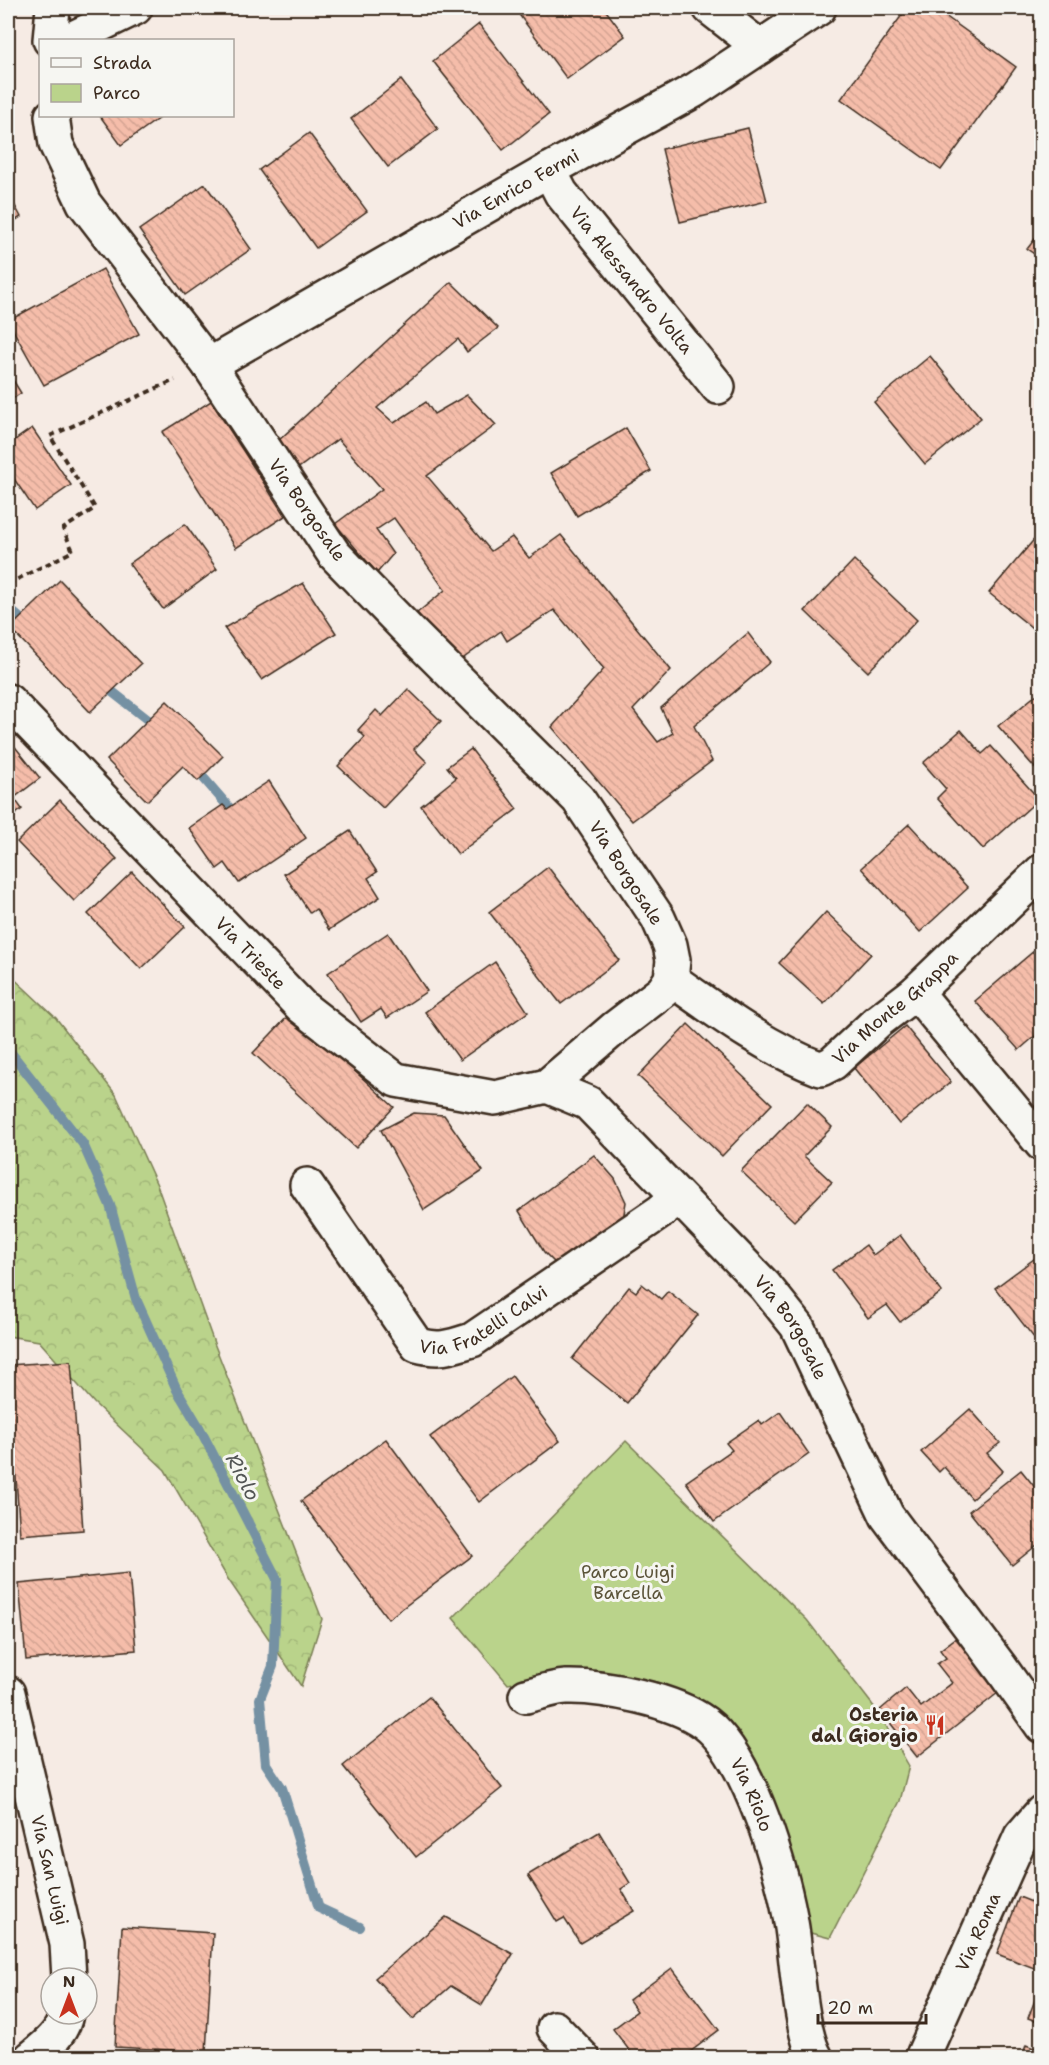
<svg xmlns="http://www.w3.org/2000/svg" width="1049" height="2065" font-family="'Shantell Sans',sans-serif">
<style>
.forest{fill:url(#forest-crowns);stroke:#7a7e54;stroke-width:1.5}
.park{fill:#bad38b;stroke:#7a7e54;stroke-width:1.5}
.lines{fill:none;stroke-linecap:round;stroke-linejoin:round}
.stream{stroke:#7591a3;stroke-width:10}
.building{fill:url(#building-back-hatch);stroke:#3b2a1e;stroke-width:1.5}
.street-casing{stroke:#3b2a1e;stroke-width:38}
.path{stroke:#3b2a1e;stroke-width:4;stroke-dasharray:6 4.5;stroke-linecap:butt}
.street{stroke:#f6f6f2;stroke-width:33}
.labels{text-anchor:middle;stroke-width:6;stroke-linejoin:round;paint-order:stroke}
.street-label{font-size:18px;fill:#3b2a1e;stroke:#f6f6f2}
.park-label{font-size:18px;fill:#5b5439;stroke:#f6f6f2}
.poi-label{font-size:18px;font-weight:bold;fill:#3b2a1e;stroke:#f6f6f2;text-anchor:end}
.water-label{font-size:20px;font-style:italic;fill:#535555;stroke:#f6f6f2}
</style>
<defs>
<pattern id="forest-crowns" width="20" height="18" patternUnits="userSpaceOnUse" patternTransform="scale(1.5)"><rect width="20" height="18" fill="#bad38b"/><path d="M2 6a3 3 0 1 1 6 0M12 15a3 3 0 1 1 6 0" fill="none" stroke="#a1b578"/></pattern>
<pattern id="building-back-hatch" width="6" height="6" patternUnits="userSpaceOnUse" patternTransform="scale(1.5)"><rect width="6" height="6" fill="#f5bdaa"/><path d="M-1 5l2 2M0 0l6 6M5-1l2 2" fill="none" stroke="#d3a392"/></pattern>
</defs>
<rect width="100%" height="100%" fill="#f6ebe4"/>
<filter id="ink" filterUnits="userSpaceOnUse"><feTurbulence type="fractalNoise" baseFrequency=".0167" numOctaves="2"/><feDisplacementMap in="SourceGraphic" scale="12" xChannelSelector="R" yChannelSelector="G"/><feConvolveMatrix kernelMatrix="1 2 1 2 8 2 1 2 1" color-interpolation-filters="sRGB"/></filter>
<g filter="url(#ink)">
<path class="forest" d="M 8,973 L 56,1018 L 116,1095 L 157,1185 L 214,1343 L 322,1619 L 301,1686 L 228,1579 L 165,1470 L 94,1403 L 39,1341 L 8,1336 Z"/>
<path class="park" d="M 626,1441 L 807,1620 L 878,1712 L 909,1766 L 900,1801 L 830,1938 L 807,1932 L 720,1722 L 542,1678 L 508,1684 L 453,1618 Z"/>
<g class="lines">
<g class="stream">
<path d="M 8,608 L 30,627"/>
<path d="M 101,683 L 157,727"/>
<path d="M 194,767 L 233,812"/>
<path d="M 8,1049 L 83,1144 L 110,1205 L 136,1299 L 177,1390 L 199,1427 L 277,1579 L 273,1666 L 260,1699 L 266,1764 L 282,1788 L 319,1908 L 360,1927"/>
</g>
</g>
<g class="building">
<path d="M 531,8 L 604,8 L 625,36 L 567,79 L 520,16 Z"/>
<path d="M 907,8 L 934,8 L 1016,67 L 941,170 L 841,99 Z"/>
<path d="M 479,24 L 549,114 L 503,150 L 433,61 Z"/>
<path d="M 401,80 L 438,129 L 388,167 L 351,119 Z"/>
<path d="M 100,116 L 162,116 L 121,145 Z"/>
<path d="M 748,128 L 767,201 L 680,222 L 662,149 Z"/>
<path d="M 309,133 L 367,211 L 316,248 L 259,170 Z"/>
<path d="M 205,184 L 251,249 L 185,295 L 139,230 Z"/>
<path d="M 8,193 L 21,217 L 8,225 Z"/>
<path d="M 1042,230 L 1042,259 L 1027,249 Z"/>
<path d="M 103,269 L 139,334 L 44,385 L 8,321 Z"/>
<path d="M 451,282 L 498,328 L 467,352 L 458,339 L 377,408 L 394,423 L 426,402 L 434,414 L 467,395 L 496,425 L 427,476 L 491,551 L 512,537 L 529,558 L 561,535 L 671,670 L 633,710 L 658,742 L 673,733 L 661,708 L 748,633 L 770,662 L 694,726 L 712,761 L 632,821 L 552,727 L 604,669 L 554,610 L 507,641 L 501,631 L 461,660 L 417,613 L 445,590 L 394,518 L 376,530 L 393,554 L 377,573 L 335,524 L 382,489 L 338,439 L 293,472 L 278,441 Z"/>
<path d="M 930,356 L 981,418 L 925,464 L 874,402 Z"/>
<path d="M 8,372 L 21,393 L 8,402 Z"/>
<path d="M 211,401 L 285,516 L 236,548 L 162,432 Z"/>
<path d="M 32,428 L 71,485 L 35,510 L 8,470 L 8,445 Z"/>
<path d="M 626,428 L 651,471 L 577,516 L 551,473 Z"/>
<path d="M 185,524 L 217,569 L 163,609 L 129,564 Z"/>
<path d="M 1042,530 L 1042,636 L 989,593 Z"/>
<path d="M 854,560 L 917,620 L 868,672 L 805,611 Z"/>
<path d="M 60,580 L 141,664 L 90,712 L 10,628 Z"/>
<path d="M 303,583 L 336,633 L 262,680 L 224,628 Z"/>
<path d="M 408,689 L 441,721 L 414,749 L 427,762 L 383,808 L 338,766 L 365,737 L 358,730 L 376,710 L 382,716 Z"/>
<path d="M 1042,690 L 1042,776 L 998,726 Z"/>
<path d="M 167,701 L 223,756 L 198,781 L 183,766 L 147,801 L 107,760 Z"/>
<path d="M 961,730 L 982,754 L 991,746 L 1039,799 L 983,849 L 937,798 L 946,789 L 923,763 Z"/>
<path d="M 8,738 L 40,778 L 14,798 L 22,809 L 8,820 Z"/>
<path d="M 471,749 L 517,809 L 458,854 L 421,806 L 456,778 L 447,767 Z"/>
<path d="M 269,781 L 306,838 L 239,883 L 225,863 L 217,869 L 189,828 L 223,805 L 227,809 Z"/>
<path d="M 60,800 L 117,859 L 74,901 L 17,842 Z"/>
<path d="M 909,824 L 968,888 L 920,932 L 861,868 Z"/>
<path d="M 350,831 L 377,872 L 368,878 L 380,897 L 329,930 L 316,909 L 310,913 L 284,874 Z"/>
<path d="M 548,867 L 619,960 L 561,1004 L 489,912 Z"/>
<path d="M 132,872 L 185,927 L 141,969 L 88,914 Z"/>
<path d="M 826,912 L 871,954 L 824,1004 L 779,963 Z"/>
<path d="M 388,933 L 427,991 L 387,1018 L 381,1009 L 361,1022 L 328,973 Z"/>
<path d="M 1035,950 L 1042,957 L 1042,1030 L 1019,1050 L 975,1001 Z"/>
<path d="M 495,962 L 528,1012 L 460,1060 L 425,1012 Z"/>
<path d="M 291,1013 L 394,1107 L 356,1148 L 253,1053 Z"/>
<path d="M 688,1024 L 772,1104 L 722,1156 L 638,1076 Z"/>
<path d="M 905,1026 L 951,1082 L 899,1124 L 854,1068 Z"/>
<path d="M 807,1103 L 832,1127 L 804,1156 L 832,1182 L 794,1221 L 741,1171 Z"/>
<path d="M 414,1113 L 444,1115 L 483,1171 L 424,1210 L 381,1130 Z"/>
<path d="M 594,1155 L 615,1179 L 626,1202 L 621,1231 L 556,1264 L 544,1252 L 519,1211 Z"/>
<path d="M 900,1235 L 942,1292 L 900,1322 L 887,1305 L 868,1318 L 832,1270 L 866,1245 L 873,1255 Z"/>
<path d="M 1042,1253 L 1042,1348 L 995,1288 Z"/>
<path d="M 642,1284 L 661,1299 L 668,1291 L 698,1315 L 627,1403 L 572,1359 L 629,1287 L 636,1292 Z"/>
<path d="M 71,1361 L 83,1530 L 20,1535 L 8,1365 Z"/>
<path d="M 512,1376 L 560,1441 L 479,1502 L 430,1437 Z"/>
<path d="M 970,1409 L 1000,1443 L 987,1453 L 1003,1471 L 972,1499 L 944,1467 L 939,1472 L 921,1452 Z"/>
<path d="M 780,1412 L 809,1454 L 714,1522 L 686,1482 L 732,1450 L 726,1443 L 759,1420 L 762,1425 Z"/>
<path d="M 386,1439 L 472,1556 L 388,1619 L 301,1501 Z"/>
<path d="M 1021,1470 L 1042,1496 L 1042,1541 L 1012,1565 L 969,1511 Z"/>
<path d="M 129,1573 L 136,1650 L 26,1660 L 19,1584 Z"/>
<path d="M 965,1631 L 1008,1685 L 917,1757 L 880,1710 L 906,1688 L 921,1707 L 952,1683 L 937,1664 L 946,1658 L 940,1650 Z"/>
<path d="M 429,1697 L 502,1788 L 416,1857 L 343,1766 Z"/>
<path d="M 599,1832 L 630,1883 L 621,1889 L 634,1911 L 580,1943 L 564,1918 L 557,1922 L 528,1875 Z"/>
<path d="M 1019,1897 L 1042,1906 L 1042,1971 L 997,1954 Z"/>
<path d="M 446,1917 L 513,1954 L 482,2005 L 451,1986 L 413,2019 L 375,1978 Z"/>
<path d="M 122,1927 L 213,1933 L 206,2052 L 115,2047 Z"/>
<path d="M 672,1968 L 719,2030 L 682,2058 L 635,2058 L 613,2029 L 637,2011 L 629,2000 Z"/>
<path d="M 1042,1982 L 1042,2023 L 1028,2018 Z"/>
<path d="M 1026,2045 L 1042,2051 L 1042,2058 L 1022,2058 Z"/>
</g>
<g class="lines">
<g class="street-casing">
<g id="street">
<path d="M 710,8 L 760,47"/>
<path d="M 50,40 L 53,8"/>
<path d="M 69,40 L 135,8"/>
<path id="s1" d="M 549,170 L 561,193 L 718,387"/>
<path id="s2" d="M 209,365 L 549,170 L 695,90 L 819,8"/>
<path id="s3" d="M 8,701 L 302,1007 L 396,1080 L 495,1098 L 547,1086 L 616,1027 L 663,991 L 671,979 L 673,960 L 670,945 L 658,918 L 578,799 L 412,634 L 334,554 L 209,365 L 84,203 L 56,144 L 52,116"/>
<path id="s4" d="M 671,979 C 719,1013 766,1048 821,1069 L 833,1063 L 877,1022 L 916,992 L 1042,871"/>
<path d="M 916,992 L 1042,1144"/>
<path id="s5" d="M 547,1086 L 588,1103 L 765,1286 L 797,1326 L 887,1516 L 1001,1668 L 1042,1726"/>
<path id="s6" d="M 307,1185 L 417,1345 C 440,1351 450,1347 472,1340 L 660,1212 L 678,1197"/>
<path id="s7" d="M 8,1693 L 67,1944 L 69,1978"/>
<path id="s8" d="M 526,1696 C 538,1693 552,1688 566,1687 C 604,1686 674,1700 705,1723 C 749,1756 784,1874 792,1928 C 797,1961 800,2031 816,2058"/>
<path d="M 554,2028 L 583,2058"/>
<path d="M 31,2058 C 46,2046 63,2033 66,2014"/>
<path id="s9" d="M 922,2058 L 1021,1836 L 1042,1812"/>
</g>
</g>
<path class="path" d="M 8,584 L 73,551 L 63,529 L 95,508 L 50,436 L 175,380"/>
<use href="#street" class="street"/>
</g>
</g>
<defs>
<g id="restaurant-bare" transform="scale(1.62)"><path d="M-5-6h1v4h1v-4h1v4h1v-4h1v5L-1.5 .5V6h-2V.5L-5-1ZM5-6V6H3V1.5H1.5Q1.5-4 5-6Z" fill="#c8321e" stroke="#f6f6f2" stroke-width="2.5" paint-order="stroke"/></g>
</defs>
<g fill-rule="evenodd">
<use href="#restaurant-bare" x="935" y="1725"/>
</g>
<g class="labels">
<g class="street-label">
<text dy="6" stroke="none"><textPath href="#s2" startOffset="354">Via Enrico Fermi</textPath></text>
<text dy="6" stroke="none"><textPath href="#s1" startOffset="138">Via Alessandro Volta</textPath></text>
<text transform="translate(307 510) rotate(55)" y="6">Via Borgosale</text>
<text transform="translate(626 873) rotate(57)" y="6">Via Borgosale</text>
<text dy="6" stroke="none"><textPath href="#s3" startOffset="350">Via Trieste</textPath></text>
<text dy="6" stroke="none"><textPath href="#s4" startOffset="272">Via Monte Grappa</textPath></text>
<text dy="6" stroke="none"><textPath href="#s6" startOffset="268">Via Fratelli Calvi</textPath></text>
<text dy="6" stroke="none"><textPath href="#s5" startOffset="348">Via Borgosale</textPath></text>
<text dy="6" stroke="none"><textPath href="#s8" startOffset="273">Via Riolo</textPath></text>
<text dy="6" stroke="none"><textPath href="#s7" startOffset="182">Via San Luigi</textPath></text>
<text dy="6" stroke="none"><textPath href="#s9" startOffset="138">Via Roma</textPath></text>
</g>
<g class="park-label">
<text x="628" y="1578">Parco Luigi<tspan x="628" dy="21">Barcella</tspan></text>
</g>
<g class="poi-label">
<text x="918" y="1721">Osteria<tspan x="918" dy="21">dal Giorgio</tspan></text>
</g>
<g class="water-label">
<text transform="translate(243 1477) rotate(62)" y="7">Riolo</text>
</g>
</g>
<rect width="1049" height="2065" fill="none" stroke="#f6f6f2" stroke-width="30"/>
<rect x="15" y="15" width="1019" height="2035" fill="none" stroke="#3b2a1e" stroke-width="2" filter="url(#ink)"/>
<rect x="39" y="39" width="195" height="78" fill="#f6f6f2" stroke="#aba49d" stroke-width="1.5"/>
<rect x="51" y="58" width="30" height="9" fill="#f6f6f2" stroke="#aba49d" stroke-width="1.5"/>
<text x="93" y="69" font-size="18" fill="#3b2a1e">Strada</text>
<rect x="51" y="84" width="30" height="18" fill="#bad38b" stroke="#aba49d" stroke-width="1.5"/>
<text x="93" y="99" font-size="18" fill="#3b2a1e">Parco</text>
<g transform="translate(69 1996)"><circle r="28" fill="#f6f6f2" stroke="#aba49d" stroke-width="1.5"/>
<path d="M0-4.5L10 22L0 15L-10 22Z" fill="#c8321e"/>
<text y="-9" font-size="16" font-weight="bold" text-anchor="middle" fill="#3b2a1e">N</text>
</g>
<path d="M818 2014v9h108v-9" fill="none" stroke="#3b2a1e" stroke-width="3"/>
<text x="827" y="2014" font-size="18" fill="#3b2a1e" stroke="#f6f6f2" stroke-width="4.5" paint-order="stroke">20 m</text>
</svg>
